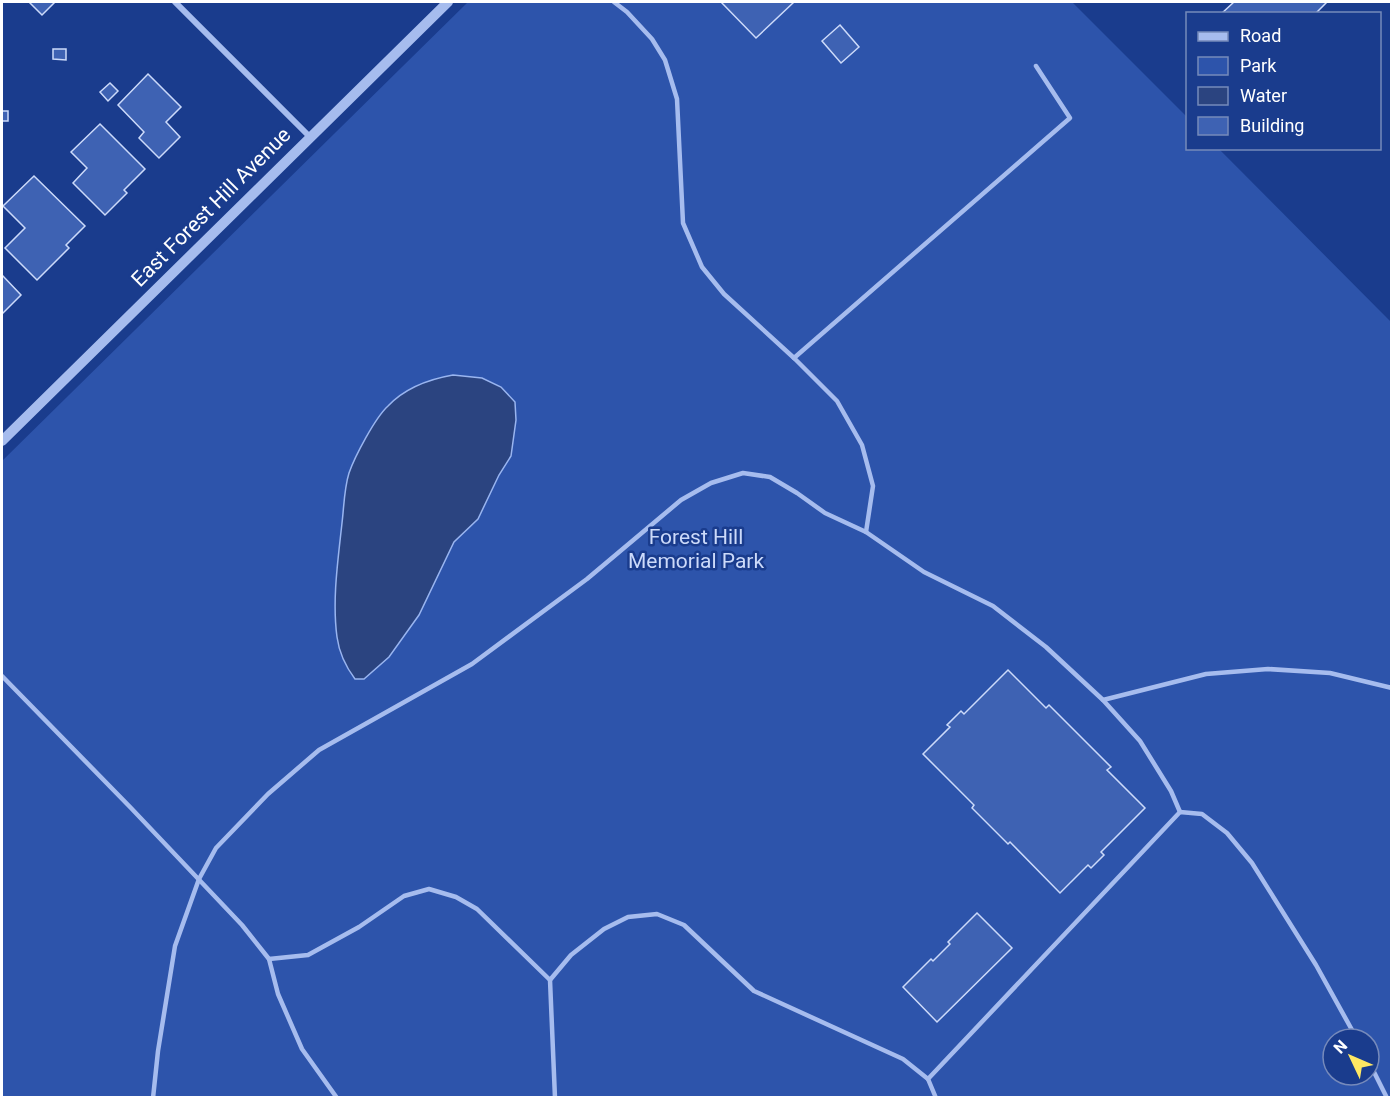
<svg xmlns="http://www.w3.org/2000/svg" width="1393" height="1099" font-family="Roboto,sans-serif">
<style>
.green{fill:#2d54ab;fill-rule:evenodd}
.water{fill:#2b4480;stroke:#99b5f0;stroke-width:1.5}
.building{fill:#3e62b3;stroke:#ccdafa;stroke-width:1.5}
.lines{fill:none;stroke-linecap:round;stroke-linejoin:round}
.service{stroke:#a6bcee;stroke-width:4.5}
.minor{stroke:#a6bcee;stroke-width:6}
.tertiary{stroke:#a6bcee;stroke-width:10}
.labels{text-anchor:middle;stroke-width:5;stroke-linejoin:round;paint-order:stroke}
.street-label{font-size:21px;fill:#fff;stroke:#1a3c8d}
.park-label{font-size:21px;fill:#ccdafa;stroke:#1a3c8d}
</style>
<rect width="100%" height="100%" fill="#1a3c8d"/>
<path class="green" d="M 468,2 L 1072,2 L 1187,117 L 1188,148 L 1219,149 L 1391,322 L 1391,1097 L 2,1098 L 2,461 ZM 1333,1039 L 1369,1039 L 1369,1075 L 1333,1075 Z"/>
<path class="water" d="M 453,375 L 482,378 L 501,387 L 515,402 L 516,420 L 511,456 L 499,475 L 478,519 L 454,542 L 419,615 L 389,657 L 364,679 L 355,679 C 346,667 339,652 337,637 C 332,600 338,560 342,523 C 344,507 344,489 349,473 C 355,456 375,418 388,406 C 405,388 430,379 453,375 Z"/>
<g class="building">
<path d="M 29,2 L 55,2 L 42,15 Z"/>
<path d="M 721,2 L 794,2 L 756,38 Z"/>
<path d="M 1234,2 L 1327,2 L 1315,14 L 1221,14 Z"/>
<path d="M 840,25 L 859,47 L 841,63 L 822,41 Z"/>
<path d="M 53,49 L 66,49 L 66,60 L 53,59 Z"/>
<path d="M 148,74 L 181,107 L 166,122 L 180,137 L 159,158 L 139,138 L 144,132 L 118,105 Z"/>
<path d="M 110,83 L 118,91 L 108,101 L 100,92 Z"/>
<rect x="2" y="111" width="6" height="10"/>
<path d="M 100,124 L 145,169 L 124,190 L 127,193 L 105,215 L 73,183 L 87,168 L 71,152 Z"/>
<path d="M 34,176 L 85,226 L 66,245 L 69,248 L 37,280 L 5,248 L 25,228 L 3,206 Z"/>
<path d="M 2,275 L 21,295 L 2,314 Z"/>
<path d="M 1008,670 L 1046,708 L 1049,705 L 1111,767 L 1107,770 L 1145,808 L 1101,852 L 1104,855 L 1091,868 L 1088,865 L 1060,893 L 1010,842 L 1008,844 L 972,808 L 974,805 L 923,754 L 950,727 L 947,725 L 961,711 L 964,714 Z"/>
<path d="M 977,913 L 1012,948 L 937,1022 L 903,987 L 931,959 L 933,961 L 950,944 L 948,942 Z"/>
</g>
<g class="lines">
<g class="service">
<path d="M 614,2 L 627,12 L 652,39 L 665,60 L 677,99 L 683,223 L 702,267 L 724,294 L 794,358 L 837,401 L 862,445 L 873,486 L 866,532"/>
<path d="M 794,358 L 1070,118 L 1036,66"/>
<path d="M 2,676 L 131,808 L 242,925 L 269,959 L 278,994 L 302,1049 L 337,1098"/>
<path d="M 1103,700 L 1206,674 L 1268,669 L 1330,673 L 1392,688"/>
<path d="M 269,959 L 308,955 L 359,927 L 404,896 L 429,889 L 456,897 L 477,909 L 550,980"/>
<path d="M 1369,1062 L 1387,1098"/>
<path d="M 928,1079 L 1180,812 L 1202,814 L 1227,833 L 1252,863 L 1316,965 L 1357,1039"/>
<path d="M 153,1098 L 158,1051 L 175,946 L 199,879 L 216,848 L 268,794 L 319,750 L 472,664 L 587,579 L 681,500 L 711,483 L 743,473 L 770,477 L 797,493 L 825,513 L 866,532 L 924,572 L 993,606 L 1046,647 L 1103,700 L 1140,741 L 1171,791 L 1180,812"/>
<path d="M 555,1098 L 550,980 L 571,955 L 604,929 L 628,917 L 657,914 L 684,925 L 754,991 L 903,1059 L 928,1079 L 936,1098"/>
</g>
<path class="minor" d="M 175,2 L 310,137"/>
<path class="tertiary" d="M 2,441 L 448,2"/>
</g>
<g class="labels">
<g class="street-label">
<text transform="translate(211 207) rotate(-45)" y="7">East Forest Hill Avenue</text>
</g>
<g class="park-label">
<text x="696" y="544">Forest Hill<tspan x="696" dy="24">Memorial Park</tspan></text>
</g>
</g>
<rect width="1393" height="1099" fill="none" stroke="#ffffff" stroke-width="6"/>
<rect x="1186" y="12" width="195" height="138" fill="#1a3c8d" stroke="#768abb" stroke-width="1.5"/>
<rect x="1198" y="32" width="30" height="9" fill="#a6bcee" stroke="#768abb" stroke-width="1.5"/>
<text x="1240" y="42" font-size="18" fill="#ffffff">Road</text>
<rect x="1198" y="57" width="30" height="18" fill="#2d54ab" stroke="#768abb" stroke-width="1.5"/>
<text x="1240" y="72" font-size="18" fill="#ffffff">Park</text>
<rect x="1198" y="87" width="30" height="18" fill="#2b4480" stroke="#768abb" stroke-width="1.5"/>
<text x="1240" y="102" font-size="18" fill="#ffffff">Water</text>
<rect x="1198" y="117" width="30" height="18" fill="#3e62b3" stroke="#768abb" stroke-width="1.5"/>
<text x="1240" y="132" font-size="18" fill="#ffffff">Building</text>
<g transform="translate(1351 1057) rotate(314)"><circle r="28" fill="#1a3c8d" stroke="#768abb" stroke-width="1.5"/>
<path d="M0-4.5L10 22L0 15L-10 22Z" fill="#ffe863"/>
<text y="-9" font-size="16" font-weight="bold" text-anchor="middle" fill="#ffffff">N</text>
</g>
</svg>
